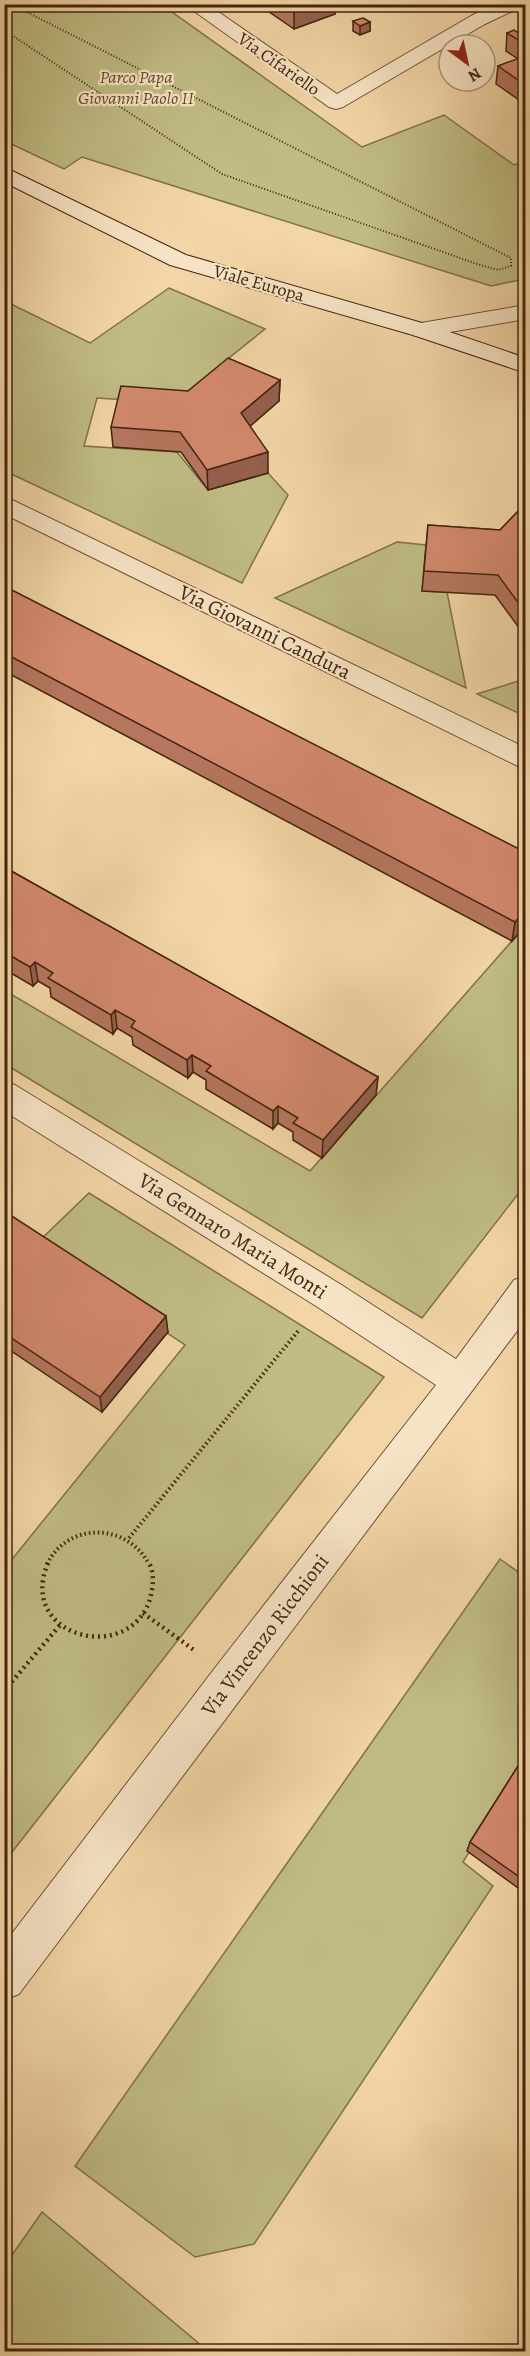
<svg xmlns="http://www.w3.org/2000/svg" width="530" height="2356" font-family="Alegreya,serif">
<style>
.green{fill:#c0bc84;stroke:#827048;stroke-width:1.5}
.lines{fill:none;stroke-linecap:round;stroke-linejoin:round}
.street-casing{stroke:#705034;stroke-width:2}
.secondary-casing{stroke:#44240d;stroke-width:2}
.path-far2{stroke:#44240d;stroke-width:2;stroke-dasharray:1 2;stroke-linecap:butt}
.path-far1{stroke:#44240d;stroke-width:4;stroke-dasharray:1.5 3;stroke-linecap:butt}
.path{stroke:#44240d;stroke-width:4.5;stroke-dasharray:2 4;stroke-linecap:butt}
.street{fill:#f7e4c6;fill-rule:evenodd}
.secondary{fill:#f7e4c6;fill-rule:evenodd}
.wall{fill:#b5765f;stroke:#44240d;stroke-width:1.5}
.shaded-wall{fill:#94604d;stroke:#44240d;stroke-width:1.5}
.building{fill:#d3896e;stroke:#44240d;stroke-width:1.5}
.labels{text-anchor:middle;stroke-width:4.5;stroke-linejoin:round;paint-order:stroke}
.far-street-label{font-size:18px;fill:#44240d;stroke:#f7e4c6}
.far-park-label{font-size:18px;font-style:italic;fill:#634a2b;stroke:#f7e4c6}
.street-label{font-size:21px;fill:#44240d;stroke:#f7e4c6}
</style>
<rect width="100%" height="100%" fill="#f3d6a7"/>
<filter id="stains"><feTurbulence type="fractalNoise" baseFrequency=".00333" numOctaves="4"/><feColorMatrix values="0 0 0 0 .2 0 0 0 0 .09 0 0 0 0 .02 0 0 0 .5 -.17"/></filter>
<radialGradient id="worn" r=".72"><stop offset=".6" stop-color="#630" stop-opacity="0"/><stop offset="1" stop-color="#630" stop-opacity=".3"/></radialGradient>
<g class="green">
<path d="M 5,4 L 162,5 L 362,147 L 444,115 L 514,165 L 525,161 L 525,279 L 491,286 L 82,157 L 64,169 L 5,141 Z"/>
<path d="M 169,288 L 265,329 L 173,403 L 97,398 L 84,446 L 177,452 L 208,490 L 268,473 L 288,495 L 242,583 L 5,471 L 5,360 L 11,355 L 5,346 L 5,301 L 90,343 Z"/>
<path d="M 397,542 L 426,545 L 422,591 L 447,592 L 466,688 L 275,598 Z"/>
<path d="M 525,679 L 525,716 L 477,694 Z"/>
<path d="M 525,926 L 525,1185 L 422,1318 L 5,1064 L 4,990 L 310,1171 Z"/>
<path d="M 89,1193 L 384,1377 L 5,1861 L 5,1568 L 185,1345 L 35,1245 Z"/>
<path d="M 500,1559 L 525,1577 L 525,1762 L 463,1862 L 493,1886 L 254,2244 L 195,2257 L 75,2166 Z"/>
<path d="M 42,2212 L 208,2351 L 5,2351 L 5,2265 Z"/>
</g>
<g class="lines">
<g class="street-casing">
<g id="street">
<path d="M 184,4 L 207,4 L 337,94 L 471,16 L 495,4 L 521,4 L 519,8 L 485,24 L 343,107 L 336,109 L 329,107 Z"/>
<path d="M 526,305 L 526,319 L 421,337 L 413,335 L 409,330 L 413,325 L 421,323 Z"/>
<path d="M 4,496 L 526,748 L 526,770 L 4,514 Z"/>
<path d="M 4,1081 L 15,1085 L 340,1284 L 456,1359 L 514,1280 L 526,1276 L 526,1319 L 19,1994 L 4,2000 L 4,1944 L 218,1664 L 436,1385 L 316,1306 L 4,1111 Z"/>
</g>
</g>
<g class="secondary-casing">
<path id="secondary" d="M 4,167 L 186,255 L 429,325 L 526,358 L 526,373 L 413,335 L 170,265 L 4,182 Z"/>
</g>
<path class="path-far2" d="M 4,30 L 222,174 L 477,264 L 498,270 L 511,266 L 511,258 L 11,4"/>
<g class="path-far1">
<path d="M 129,1538 L 299,1330"/>
<path d="M 47,1564 C 69,1521 127,1523 149,1564"/>
</g>
<g class="path">
<path d="M 48,1563 C 16,1637 129,1666 150,1599 C 153,1587 155,1574 149,1563"/>
<path d="M 143,1613 L 194,1650"/>
<path d="M 4,1691 L 60,1625"/>
</g>
<use href="#street" class="street"/>
<use href="#secondary" class="secondary"/>
</g>
<g class="wall">
<path d="M 265,4 L 336,4 L 335,14 L 294,29 L 265,9 Z"/>
<path d="M 353,21 L 370,22 L 370,31 L 360,35 L 353,31 Z"/>
<path d="M 525,27 L 525,104 L 496,84 L 498,66 L 518,59 L 506,51 L 507,33 L 517,32 Z"/>
<path d="M 280,380 L 279,401 L 250,426 L 268,473 L 208,490 L 181,452 L 113,447 L 111,427 L 188,391 Z"/>
<path d="M 525,504 L 525,636 L 495,595 L 422,591 L 428,525 L 500,530 Z"/>
<path d="M 4,586 L 525,926 L 512,941 L 4,671 Z"/>
<path d="M 4,867 L 378,1077 L 376,1095 L 322,1158 L 293,1140 L 293,1132 L 278,1123 L 273,1129 L 206,1089 L 206,1080 L 193,1072 L 188,1078 L 133,1045 L 132,1037 L 117,1028 L 113,1034 L 51,997 L 50,988 L 38,981 L 33,986 L 4,969 Z"/>
<path d="M 4,1211 L 168,1332 L 102,1412 L 4,1346 Z"/>
<path d="M 525,1755 L 525,1893 L 467,1851 L 470,1842 Z"/>
</g>
<g class="shaded-wall">
<path d="M 313,4 L 336,4 L 335,14 L 294,29 L 294,11 Z"/>
<path d="M 370,22 L 370,31 L 360,35 L 360,26 Z"/>
<path d="M 280,380 L 279,401 L 241,434 L 241,413 Z"/>
<path d="M 268,452 L 268,473 L 208,490 L 207,470 Z"/>
<path d="M 525,910 L 525,926 L 512,941 L 515,922 Z"/>
<path d="M 35,962 L 38,981 L 33,986 L 30,967 Z"/>
<path d="M 115,1010 L 117,1028 L 113,1034 L 111,1015 Z"/>
<path d="M 192,1055 L 193,1072 L 188,1078 L 187,1060 Z"/>
<path d="M 378,1077 L 376,1095 L 322,1158 L 323,1140 Z"/>
<path d="M 278,1106 L 278,1123 L 273,1129 L 273,1111 Z"/>
<path d="M 166,1316 L 168,1332 L 102,1412 L 100,1397 Z"/>
</g>
<g class="building">
<path d="M 285,4 L 313,4 L 294,11 Z"/>
<path d="M 363,18 L 370,22 L 360,26 L 353,21 Z"/>
<path d="M 525,27 L 525,44 L 507,33 L 514,30 L 517,32 Z"/>
<path d="M 525,56 L 525,85 L 498,66 Z"/>
<path d="M 228,358 L 280,380 L 241,413 L 268,452 L 207,470 L 180,432 L 111,427 L 121,386 L 188,391 Z"/>
<path d="M 525,504 L 525,612 L 498,575 L 424,571 L 428,525 L 500,530 Z"/>
<path d="M 4,586 L 525,852 L 525,910 L 515,922 L 4,653 Z"/>
<path d="M 4,867 L 378,1077 L 323,1140 L 293,1123 L 298,1118 L 278,1106 L 273,1111 L 206,1071 L 211,1066 L 192,1055 L 187,1060 L 131,1027 L 135,1021 L 115,1010 L 111,1015 L 48,978 L 53,973 L 35,962 L 30,967 L 4,952 Z"/>
<path d="M 4,1211 L 166,1316 L 100,1397 L 4,1333 Z"/>
<path d="M 525,1755 L 525,1881 L 470,1842 Z"/>
</g>
<g class="labels">
<g class="far-street-label">
<text transform="translate(279 64) rotate(35)" y="6">Via Cifariello</text>
<text transform="translate(259 283) rotate(16)" y="6">Viale Europa</text>
</g>
<g class="far-park-label">
<text x="136" y="83">Parco Papa<tspan x="136" dy="21">Giovanni Paolo II</tspan></text>
</g>
<g class="street-label">
<text transform="translate(265 632) rotate(26)" y="7">Via Giovanni Candura</text>
<text transform="translate(233 1236) rotate(32)" y="7">Via Gennaro Maria Monti</text>
<text transform="translate(265 1635) rotate(-53)" y="7">Via Vincenzo Ricchioni</text>
</g>
</g>
<rect width="530" height="2356" fill="none" stroke="#f3d6a7" stroke-width="24"/>
<rect x="6" y="6" width="518" height="2344" fill="none" stroke="#44240d" stroke-width="3"/>
<rect x="12" y="12" width="506" height="2332" fill="none" stroke="#44240d" stroke-width="1.5"/>
<g transform="translate(467 63) rotate(147)"><circle r="28" fill="#f7e4c6" stroke="#af977c" stroke-width="1.5"/>
<path d="M0-4.5L10 22L0 15L-10 22Z" fill="#8f2418"/>
<text y="-9" font-size="16" font-weight="bold" text-anchor="middle" fill="#44240d">N</text>
</g>
<rect width="100%" height="100%" filter="url(#stains)"/>
<rect width="100%" height="100%" fill="url(#worn)"/>
</svg>
